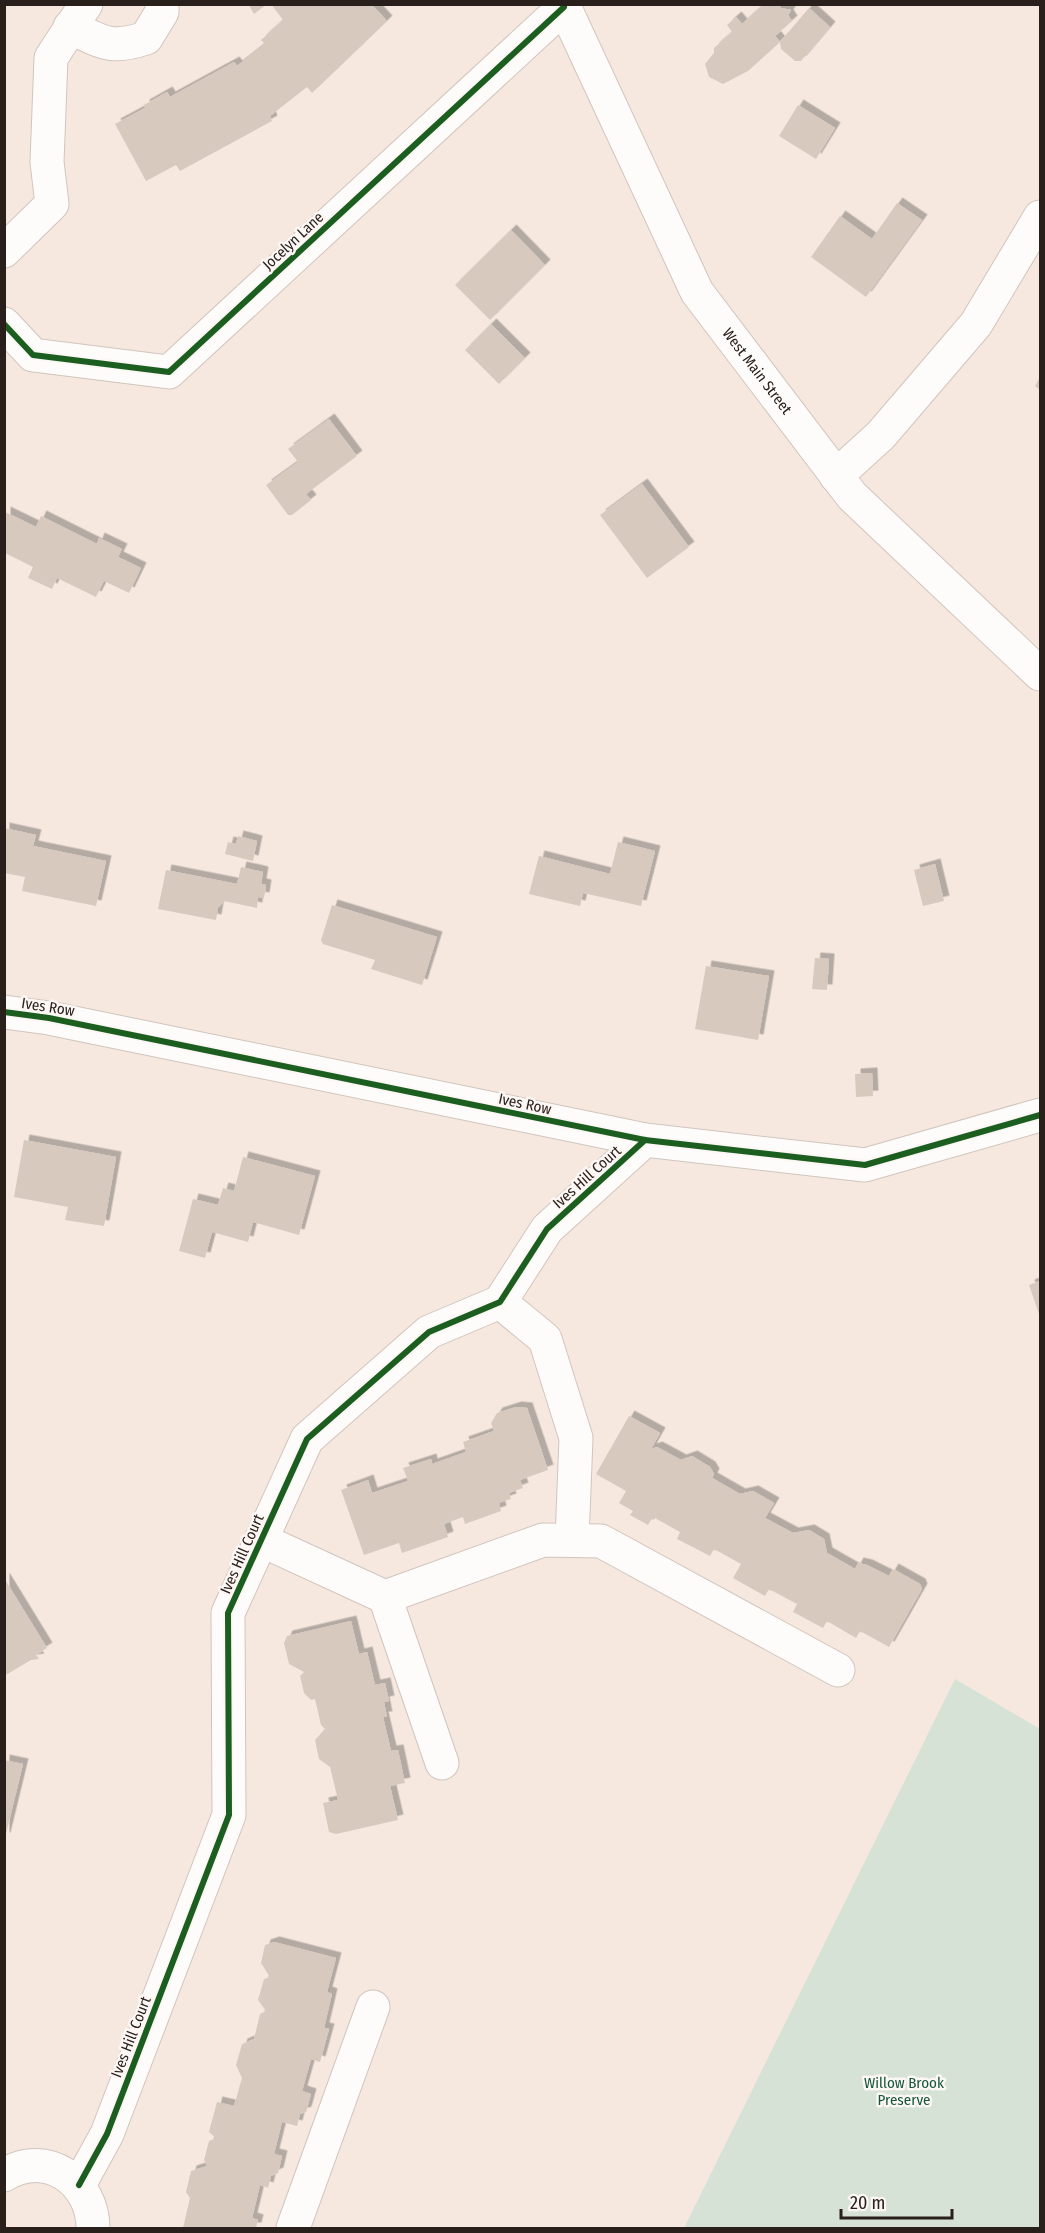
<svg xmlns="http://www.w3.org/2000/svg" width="1045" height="2233" font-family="'Fira Sans Condensed',sans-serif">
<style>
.green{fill:#d6e2d5}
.building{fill:#d8c9bf;filter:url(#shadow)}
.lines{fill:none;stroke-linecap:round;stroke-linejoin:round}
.minor-casing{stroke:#d0c5be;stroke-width:35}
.major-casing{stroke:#d0c5be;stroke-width:35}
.minor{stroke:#fefcfa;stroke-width:33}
.major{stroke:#fefcfa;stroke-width:33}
.cycleway-casing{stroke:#fcf7f4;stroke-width:10}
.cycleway{stroke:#1b5e20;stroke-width:6}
.labels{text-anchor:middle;stroke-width:5;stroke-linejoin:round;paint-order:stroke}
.street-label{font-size:15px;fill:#29201b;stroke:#fcf7f4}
.park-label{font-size:15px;fill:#15563c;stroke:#fcf7f4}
</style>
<defs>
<filter id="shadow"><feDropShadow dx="5.5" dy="-5.5" stdDeviation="0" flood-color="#0004"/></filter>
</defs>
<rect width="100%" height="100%" fill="#f6e8df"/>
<path class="green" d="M 955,1679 L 1040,1729 L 1040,2228 L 684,2228 Z"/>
<g class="building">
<path d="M 248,4 L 267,4 L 254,14 Z"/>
<path d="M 271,4 L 371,4 L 387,21 L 312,93 L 307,87 L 270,116 L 272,121 L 180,171 L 176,165 L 146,181 L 115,124 L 145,108 L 144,105 L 167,92 L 170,97 L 234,62 L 237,66 L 265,44 L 261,40 L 283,20 Z"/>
<path d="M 764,4 L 779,4 L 781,8 L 791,10 L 788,15 L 792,21 L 775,36 L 780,42 L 748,71 L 723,84 L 709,77 L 705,64 L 714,53 L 714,48 L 732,32 L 727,25 L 736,17 L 742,24 Z"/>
<path d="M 809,8 L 830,27 L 801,61 L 795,61 L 781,49 L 780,42 Z"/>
<path d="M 798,105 L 835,128 L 816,159 L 779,136 Z"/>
<path d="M 897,203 L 922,220 L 866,297 L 811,257 L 840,216 L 872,239 Z"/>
<path d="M 511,230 L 545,265 L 490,320 L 455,285 Z"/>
<path d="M 491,324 L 525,358 L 499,384 L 465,350 Z"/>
<path d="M 1040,377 L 1040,390 L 1035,386 Z"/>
<path d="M 329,419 L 357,456 L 306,494 L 311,500 L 292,515 L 288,515 L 266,485 L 298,462 L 288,449 Z"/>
<path d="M 642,484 L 689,547 L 647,578 L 600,515 Z"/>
<path d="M 5,512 L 36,527 L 41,516 L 97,544 L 99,538 L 122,549 L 118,557 L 141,568 L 129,593 L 104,581 L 96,597 L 57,578 L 52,589 L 28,578 L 33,567 L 5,553 Z"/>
<path d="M 4,828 L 36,835 L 33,846 L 106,861 L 96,906 L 22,891 L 25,877 L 4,873 Z"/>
<path d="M 238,836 L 257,841 L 253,861 L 225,854 L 228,842 L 236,844 Z"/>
<path d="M 618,842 L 655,851 L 641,906 L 583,893 L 580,906 L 529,894 L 539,856 L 610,874 Z"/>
<path d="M 935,864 L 944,901 L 923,906 L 914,870 Z"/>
<path d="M 241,867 L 263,872 L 261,884 L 266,885 L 264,898 L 258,897 L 257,908 L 224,901 L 218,908 L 216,920 L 158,909 L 166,870 L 237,884 Z"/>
<path d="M 332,905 L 437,937 L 422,985 L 371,969 L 375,960 L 323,944 L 321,940 Z"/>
<path d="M 815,958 L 829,959 L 827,990 L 812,989 Z"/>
<path d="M 706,966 L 769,976 L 758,1040 L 695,1029 Z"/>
<path d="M 872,1073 L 873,1096 L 856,1097 L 855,1074 Z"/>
<path d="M 24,1140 L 116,1157 L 104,1226 L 65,1220 L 68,1207 L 14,1197 Z"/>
<path d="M 243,1157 L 315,1176 L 299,1235 L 253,1222 L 248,1242 L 212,1232 L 205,1258 L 179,1251 L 193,1199 L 218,1205 L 223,1188 L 234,1191 Z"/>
<path d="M 1040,1281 L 1040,1317 L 1029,1285 Z"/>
<path d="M 516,1407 L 527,1408 L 548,1470 L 520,1480 L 523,1488 L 509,1493 L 511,1499 L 499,1503 L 501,1511 L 465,1524 L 463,1517 L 444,1524 L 448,1537 L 402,1553 L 399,1543 L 364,1555 L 341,1490 L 368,1480 L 372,1493 L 408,1481 L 403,1468 L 431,1459 L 432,1464 L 466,1452 L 463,1442 L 494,1431 L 491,1423 L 497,1413 Z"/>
<path d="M 629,1416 L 660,1433 L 651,1449 L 657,1447 L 681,1460 L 692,1456 L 710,1467 L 714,1474 L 712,1478 L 740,1494 L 753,1491 L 774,1503 L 765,1518 L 793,1533 L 809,1530 L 824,1539 L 827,1553 L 855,1569 L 858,1563 L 867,1565 L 889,1576 L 893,1569 L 920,1584 L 922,1589 L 889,1647 L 860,1631 L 856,1638 L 827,1621 L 823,1628 L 793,1612 L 797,1604 L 769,1589 L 765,1596 L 733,1578 L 741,1564 L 714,1549 L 710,1556 L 677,1539 L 680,1532 L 653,1517 L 648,1525 L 630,1515 L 633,1511 L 619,1503 L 626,1491 L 596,1474 Z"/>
<path d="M 4,1578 L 47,1648 L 36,1655 L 39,1659 L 31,1660 L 4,1676 Z"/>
<path d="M 351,1621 L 359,1654 L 367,1652 L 375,1685 L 385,1683 L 389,1701 L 384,1702 L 387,1717 L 383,1717 L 391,1751 L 398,1750 L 405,1783 L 390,1786 L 398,1820 L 336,1834 L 329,1832 L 323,1803 L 338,1800 L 330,1767 L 319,1759 L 315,1740 L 325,1729 L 321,1725 L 315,1699 L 311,1700 L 304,1693 L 300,1676 L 304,1672 L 289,1664 L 284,1643 L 287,1636 Z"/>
<path d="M 4,1760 L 23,1764 L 5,1838 L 4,1838 Z"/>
<path d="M 274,1942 L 336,1958 L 327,1992 L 332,1994 L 324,2028 L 329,2029 L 320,2062 L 311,2059 L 302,2091 L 311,2094 L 306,2112 L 300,2114 L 297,2126 L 282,2122 L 274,2154 L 282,2156 L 278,2173 L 271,2176 L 268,2188 L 260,2185 L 252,2218 L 258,2220 L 256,2228 L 183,2228 L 190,2198 L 186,2192 L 191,2171 L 207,2166 L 204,2160 L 209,2141 L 216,2138 L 209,2132 L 217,2102 L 234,2106 L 242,2078 L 236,2065 L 242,2044 L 254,2039 L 260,2014 L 266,2011 L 258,2000 L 264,1979 L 270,1977 L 261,1963 L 265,1945 Z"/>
</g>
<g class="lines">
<g class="minor-casing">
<g id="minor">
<path d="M 70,27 C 102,42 110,50 146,38 L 162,12 L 162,4"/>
<path d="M 4,251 L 52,204 L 47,162 L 51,58 L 86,4"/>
<path d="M 4,324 L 33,355 L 169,372 L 564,7"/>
<path d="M 836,476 L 881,435 L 976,324 L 1040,217"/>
<path d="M 4,1012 L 49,1018 L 645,1140 L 865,1165 L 1040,1115"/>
<path d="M 500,1302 L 545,1339 L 576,1438 L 572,1540"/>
<path d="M 261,1540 L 385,1597 L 543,1540 L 601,1541 L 838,1670"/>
<path d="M 385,1597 L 442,1763"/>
<path d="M 4,2175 C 47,2148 93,2182 93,2228"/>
<path d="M 79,2185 L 107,2134 L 229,1815 L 228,1613 L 307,1439 L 429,1332 L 500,1302 L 547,1229 L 645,1140"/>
<path d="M 293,2228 L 373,2007"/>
</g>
</g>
<g class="major-casing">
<g id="major">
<path id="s1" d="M 563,4 L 697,292 L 852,496 L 1040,674"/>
</g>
</g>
<use href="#minor" class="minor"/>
<use href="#major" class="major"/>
<g class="cycleway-casing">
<g id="cycleway">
<path d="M 4,324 L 33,355 L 169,372 L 564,7"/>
<path d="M 4,1012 L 49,1018 L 645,1140 L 865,1165 L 1040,1115"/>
<path d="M 79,2185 L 107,2134 L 229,1815 L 228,1613 L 307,1439 L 429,1332 L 500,1302 L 547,1229 L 645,1140"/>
</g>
</g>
<use href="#cycleway" class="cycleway"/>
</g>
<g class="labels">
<g class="street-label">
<text transform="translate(293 241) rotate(-43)" y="5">Jocelyn Lane</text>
<text dy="5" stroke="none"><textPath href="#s1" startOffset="417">West Main Street</textPath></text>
<text transform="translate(48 1007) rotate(9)" y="5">Ives Row</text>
<text transform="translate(525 1104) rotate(12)" y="5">Ives Row</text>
<text transform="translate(587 1177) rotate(-42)" y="5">Ives Hill Court</text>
<text transform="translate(242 1554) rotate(-66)" y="5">Ives Hill Court</text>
<text transform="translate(131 2037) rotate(-69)" y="5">Ives Hill Court</text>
</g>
<g class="park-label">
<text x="904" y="2088">Willow Brook<tspan x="904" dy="17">Preserve</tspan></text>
</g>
</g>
<rect width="1045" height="2233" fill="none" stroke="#29201b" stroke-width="12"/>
<path d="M841 2209v9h111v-9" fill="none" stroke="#29201b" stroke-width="3"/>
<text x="850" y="2209" font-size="18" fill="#29201b" stroke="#fcf7f4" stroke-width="4.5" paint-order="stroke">20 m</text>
</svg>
